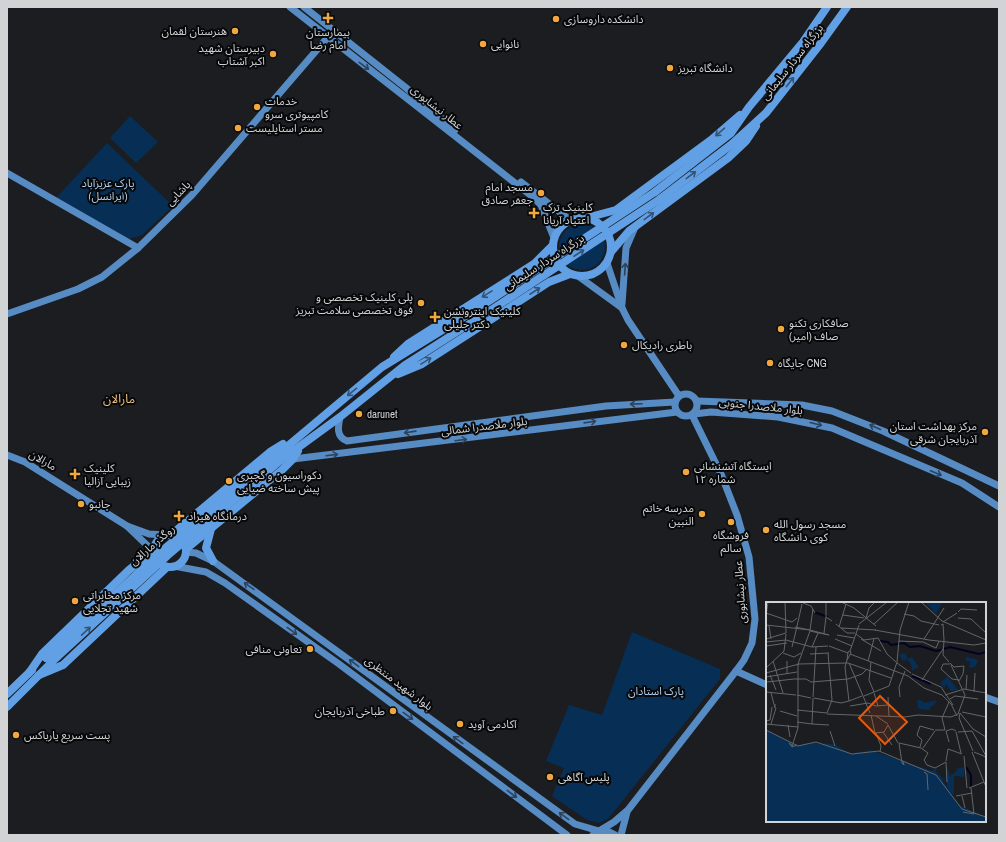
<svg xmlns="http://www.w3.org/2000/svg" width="1006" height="842" font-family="'Archivo Narrow','Noto Sans Arabic',sans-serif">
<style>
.green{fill:#072e54}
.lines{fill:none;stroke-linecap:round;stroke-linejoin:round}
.major{stroke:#578bc4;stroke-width:7}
.highway{stroke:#62a0e5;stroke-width:8}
.highway-bridge{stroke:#62a0e5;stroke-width:8}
.oneway{stroke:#2b435d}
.oneway2{stroke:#345477}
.poi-dot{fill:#efa73e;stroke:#070809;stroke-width:1.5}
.labels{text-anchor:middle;stroke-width:4;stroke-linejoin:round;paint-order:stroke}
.poi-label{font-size:11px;fill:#d1d3d5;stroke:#070809;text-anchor:start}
.street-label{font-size:11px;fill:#d1d3d5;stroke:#070809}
.park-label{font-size:11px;fill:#aecef1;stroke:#070809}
.neighbourhood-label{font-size:12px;fill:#f5c282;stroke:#070809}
.inset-river{fill:none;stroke:#000421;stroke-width:2}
.inset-road{fill:none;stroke:#646668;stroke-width:1}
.view{fill:#e8590c;fill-opacity:0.15;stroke:#e8590c;stroke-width:2}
.inset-edge{fill:none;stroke:#d1d3d5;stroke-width:2}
</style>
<rect width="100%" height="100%" fill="#1b1d20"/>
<g class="green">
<path d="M 130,116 L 158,142 L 136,163 L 110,138 Z"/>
<path d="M 107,143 L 173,206 L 142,235 L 129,239 L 56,198 Z"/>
<circle cx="582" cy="247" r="23"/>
<path d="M 632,632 L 720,669 L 720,679 L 608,819 L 599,823 L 587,820 L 552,796 L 564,768 L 546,761 L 569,705 L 602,715 Z"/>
</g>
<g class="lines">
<g class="major">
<path d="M 290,7 L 533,197 L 541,205 L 554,238"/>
<path d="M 304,7 L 405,87 L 455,130"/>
<path d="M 7,173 L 138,248"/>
<path d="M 521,182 L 570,220"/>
<path d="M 607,263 L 622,308 L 628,320 L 679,396"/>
<path d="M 578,276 L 622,308"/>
<path d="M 622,304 L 626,248 L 635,227"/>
<path d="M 7,314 L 78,289 L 102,277 L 138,248 L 192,195 L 334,30"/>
<circle cx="686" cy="405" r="11"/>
<path d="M 697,401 L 802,405 L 832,411 L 883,431 L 999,486"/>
<path d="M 694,414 L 711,412 L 778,417 L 832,428 L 962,483 L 999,507"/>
<path d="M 340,417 C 338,427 336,437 347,441 L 606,406 L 675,402"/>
<path d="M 7,455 L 25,462 L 127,526"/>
<path d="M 293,459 L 677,412"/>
<path d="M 153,551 L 127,526 L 149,534 L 165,535"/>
<path d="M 186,552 L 196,553 L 213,561 L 575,824 L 599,831 L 614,822 L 628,810 L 736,671 L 744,660 L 752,643 L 755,619 L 749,557 L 737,515 L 721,474 L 692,415"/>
<path d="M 174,566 L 206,572 L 225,583 L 339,664 L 567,835"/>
<path d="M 736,671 L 767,685"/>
<path d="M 985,697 L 999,702"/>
<path d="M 593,835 L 605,830 L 615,835"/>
<path d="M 621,835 L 627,812"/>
</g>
<g class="highway">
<path d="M 655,192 L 731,133 L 749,107 L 803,42 L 827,7"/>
<path d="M 660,199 L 732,144 L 766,113 L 821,43 L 847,7"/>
<circle cx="582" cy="247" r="29"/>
<path d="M 586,218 L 616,210 L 711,140 L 740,115"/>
<path d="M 611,252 L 629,231 L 728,158 L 746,141 L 756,126"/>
<path d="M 394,357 L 408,344 L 534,264 L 552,246"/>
<path d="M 398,374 L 422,364 L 549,282 L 570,274"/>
<path d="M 277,455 L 382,367 L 483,305"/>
<path d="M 281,460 L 340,417 L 405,365 L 488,312"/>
<path d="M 211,529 L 206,548 L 213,561"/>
<path d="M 172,534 L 270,452 L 283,444"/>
<circle cx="170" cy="551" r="16"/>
<path d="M 186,549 L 282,470 L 293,459 L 298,451"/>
<path d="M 29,673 L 42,654 L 129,570 L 153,551"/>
<path d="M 39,675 L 63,665 L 167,567"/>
<path d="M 7,694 L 32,670"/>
<path d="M 7,707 L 57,657"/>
</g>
<g class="highway-bridge">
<path d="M 483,305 L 655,192"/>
<path d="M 488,312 L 660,199"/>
<path d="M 57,657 L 168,555 L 281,460"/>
<path d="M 46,658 L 163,550 L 277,455"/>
</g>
</g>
<defs><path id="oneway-shaft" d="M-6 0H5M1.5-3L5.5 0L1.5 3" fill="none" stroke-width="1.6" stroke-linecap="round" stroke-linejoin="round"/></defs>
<g class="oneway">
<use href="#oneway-shaft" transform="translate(364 66) rotate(37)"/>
<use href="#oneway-shaft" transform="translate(625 269) rotate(-86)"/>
<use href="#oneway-shaft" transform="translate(636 404) rotate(178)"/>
<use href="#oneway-shaft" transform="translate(590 422) rotate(-8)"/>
<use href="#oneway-shaft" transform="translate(816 424) rotate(14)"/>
<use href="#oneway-shaft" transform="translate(875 427) rotate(-156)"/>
<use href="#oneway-shaft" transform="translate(410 432) rotate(172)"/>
<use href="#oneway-shaft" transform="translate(461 440) rotate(-7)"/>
<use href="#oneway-shaft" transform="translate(332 455) rotate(-7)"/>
<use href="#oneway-shaft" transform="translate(936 473) rotate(23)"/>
<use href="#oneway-shaft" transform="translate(249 586) rotate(-145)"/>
<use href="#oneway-shaft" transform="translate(292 631) rotate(36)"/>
<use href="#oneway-shaft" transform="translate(354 663) rotate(-143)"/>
<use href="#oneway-shaft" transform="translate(408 716) rotate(36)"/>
<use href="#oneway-shaft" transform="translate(458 740) rotate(-144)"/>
<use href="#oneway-shaft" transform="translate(512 794) rotate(37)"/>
<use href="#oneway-shaft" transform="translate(564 816) rotate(-144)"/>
</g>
<g class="oneway2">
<use href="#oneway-shaft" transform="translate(790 82) rotate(-51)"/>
<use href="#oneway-shaft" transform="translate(720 132) rotate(139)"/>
<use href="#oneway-shaft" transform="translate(691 175) rotate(-37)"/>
<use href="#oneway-shaft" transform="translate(649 216) rotate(-37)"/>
<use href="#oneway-shaft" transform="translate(579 253) rotate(-33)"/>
<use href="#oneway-shaft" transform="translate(535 291) rotate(-33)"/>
<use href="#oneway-shaft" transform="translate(487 294) rotate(148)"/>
<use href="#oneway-shaft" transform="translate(426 361) rotate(-31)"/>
<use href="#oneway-shaft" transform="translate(352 392) rotate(141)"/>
<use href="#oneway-shaft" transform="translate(86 631) rotate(-43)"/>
</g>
<g class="poi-dot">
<path d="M326 12h4v4h4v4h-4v4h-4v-4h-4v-4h4z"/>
<circle cx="556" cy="19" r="4"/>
<circle cx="235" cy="31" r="4"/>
<circle cx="483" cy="44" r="4"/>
<circle cx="273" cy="54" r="4"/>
<circle cx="670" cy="68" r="4"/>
<circle cx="257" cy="107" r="4"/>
<circle cx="238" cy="128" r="4"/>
<circle cx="541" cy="193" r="4"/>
<path d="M532 207h4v4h4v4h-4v4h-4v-4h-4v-4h4z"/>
<circle cx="421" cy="303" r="4"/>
<path d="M433 311h4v4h4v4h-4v4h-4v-4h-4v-4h4z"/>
<circle cx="781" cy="329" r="4"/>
<circle cx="624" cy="345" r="4"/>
<circle cx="770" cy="363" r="4"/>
<circle cx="359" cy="414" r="4"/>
<circle cx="985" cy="432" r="4"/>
<circle cx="686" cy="472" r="4"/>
<path d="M73 468h4v4h4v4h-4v4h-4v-4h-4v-4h4z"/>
<circle cx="229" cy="481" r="4"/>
<circle cx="81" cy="504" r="4"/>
<circle cx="702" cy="514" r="4"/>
<path d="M177 510h4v4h4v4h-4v4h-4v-4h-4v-4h4z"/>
<circle cx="731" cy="522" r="4"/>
<circle cx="766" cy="530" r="4"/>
<circle cx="75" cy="601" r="4"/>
<circle cx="310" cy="649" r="4"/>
<circle cx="393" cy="711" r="4"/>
<circle cx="460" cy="724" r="4"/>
<circle cx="16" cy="735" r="4"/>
<circle cx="550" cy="777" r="4"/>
</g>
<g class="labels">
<g class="poi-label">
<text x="564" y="23">دانشکده داروسازی</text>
<text x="227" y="35" text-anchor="end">هنرستان لقمان</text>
<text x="328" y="36" text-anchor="middle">بیمارستان<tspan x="328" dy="13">امام رضا</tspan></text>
<text x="491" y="48">نانوایی</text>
<text x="265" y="52" text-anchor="end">دبیرستان شهید<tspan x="265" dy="13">اکبر آشتاب</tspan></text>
<text x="678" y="72">دانشگاه تبریز</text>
<text x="265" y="105">خدمات<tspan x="265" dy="13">کامپیوتری سرو</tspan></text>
<text x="246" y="132">مستر استایلیست</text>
<text x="533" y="191" text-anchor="end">مسجد امام<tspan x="533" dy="13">جعفر صادق</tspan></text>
<text x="543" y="211">کلینیک ترک<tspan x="543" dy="13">اعتیاد آریانا</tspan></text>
<text x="413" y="301" text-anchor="end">پلی کلینیک تخصصی و<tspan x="413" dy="13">فوق تخصصی سلامت تبریز</tspan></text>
<text x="444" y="315">کلینیک اینترونشن<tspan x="444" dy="13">دکتر جلیلی</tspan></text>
<text x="789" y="327">صافکاری تکنو<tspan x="789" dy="13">صاف (امیر)</tspan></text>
<text x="632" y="349">باطری رادیکال</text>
<text x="778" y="367">جایگاه CNG</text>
<text x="367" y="418">darunet</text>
<text x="977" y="430" text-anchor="end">مرکز بهداشت استان<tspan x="977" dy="13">آذربایجان شرقی</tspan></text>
<text x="694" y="470">ایستگاه آتشنشانی<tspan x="694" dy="13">شماره ۱۲</tspan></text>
<text x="84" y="472">کلینیک<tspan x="84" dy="13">زیبایی آزالیا</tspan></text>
<text x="237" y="479">دکوراسیون و گچبری<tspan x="237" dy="13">پیش ساخته ضیایی</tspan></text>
<text x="89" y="508">جانبو</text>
<text x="694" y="512" text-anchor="end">مدرسه خاتم<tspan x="694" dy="13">النبین</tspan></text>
<text x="188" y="520">درمانگاه هیراد</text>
<text x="774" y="528">مسجد رسول الله<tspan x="774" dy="13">کوی دانشگاه</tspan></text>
<text x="731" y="539" text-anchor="middle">فروشگاه<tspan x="731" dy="13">سالم</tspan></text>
<text x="83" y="599">مرکز مخابراتی<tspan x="83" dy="13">شهید تجلایی</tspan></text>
<text x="302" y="653" text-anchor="end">تعاونی منافی</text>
<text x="385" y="715" text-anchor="end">طباخی آذربایجان</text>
<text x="468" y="728">آکادمی آوید</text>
<text x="24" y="739">پست سریع یارباکس</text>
<text x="558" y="781">پلیس آگاهی</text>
</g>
<g class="street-label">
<text transform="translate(792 62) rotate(-52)" y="4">بزرگراه سردار سلیمانی</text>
<text transform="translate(437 107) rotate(39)" y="4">عطار نیشابوری</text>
<text transform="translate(178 193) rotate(-46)" y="4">پاشایی</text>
<text transform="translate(544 262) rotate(-33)" y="4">بزرگراه سردار سلیمانی</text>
<text transform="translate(761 406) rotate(6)" y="4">بلوار ملاصدرا جنوبی</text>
<text transform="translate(484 426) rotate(-7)" y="4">بلوار ملاصدرا شمالی</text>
<text transform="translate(43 460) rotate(30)" y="4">مارالان</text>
<text transform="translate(152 545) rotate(-41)" y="4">روگذر مارالان</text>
<text transform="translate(740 592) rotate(-94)" y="4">عطار نیشابوری</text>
<text transform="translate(399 683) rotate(37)" y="4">بلوار شهید منتظری</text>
</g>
<g class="park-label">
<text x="108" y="187">پارک عزیزآباد<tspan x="108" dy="13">(ایرانسل)</tspan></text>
<text x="656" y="695">پارک استادان</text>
</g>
<g class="neighbourhood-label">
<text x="119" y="403">مارالان</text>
</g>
</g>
<g transform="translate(766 602)">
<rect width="220" height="220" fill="#1b1d20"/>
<path d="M 159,0 L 176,0 L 176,1 L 170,12 ZM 137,51 L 140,52 L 141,57 L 146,55 L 153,66 L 149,66 L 146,69 L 145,62 L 141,57 L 137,59 L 133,53 ZM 200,55 L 210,57 L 212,59 L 209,65 L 203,66 L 204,60 L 200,59 ZM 182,74 L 183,76 L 192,88 L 185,89 L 180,82 L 178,87 L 174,81 ZM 153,97 L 159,101 L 170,98 L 169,102 L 164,105 L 164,108 L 155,107 L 152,106 L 151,99 ZM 0,128 L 31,143 L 44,141 L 68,142 L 85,152 L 104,148 L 166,169 L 172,165 L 169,169 L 179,178 L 180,180 L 175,176 L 193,203 L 220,215 L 220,220 L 0,220 ZM 180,162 L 184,174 L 191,169 L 190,167 L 198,165 L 198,175 L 188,174 L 188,194 L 181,185 Z" fill="#072e54"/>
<path class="inset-river" d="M 48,10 L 62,15M 113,39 L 122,40 L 125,43 L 138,41 L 144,45 L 154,44 L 170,49 L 176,48M 178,47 L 184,45 L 213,52 L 220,50M 146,74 L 165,82M 200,165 L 205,173 L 205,185"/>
<path class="inset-road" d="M 19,0 L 20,31M 60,0 L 60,15 L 66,19M 75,0 L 88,6 L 110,24M 155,0 L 176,19 L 220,38M 37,1 L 45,4 L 49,11M 192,10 L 195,7 L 211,8M 0,11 L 26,20 L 31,16M 138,12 L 148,14 L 155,19M 77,13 L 98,16M 0,14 L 2,0M 100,16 L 103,6 L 109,0M 192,16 L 205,17M 205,17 L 220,31M 155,19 L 173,23M 177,20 L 191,11M 70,22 L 81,31 L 89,31M 93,22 L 121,0M 108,22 L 132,0M 0,23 L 44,28 L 29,25M 175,23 L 177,22 L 178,38 L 177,53 L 183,60M 3,24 L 5,37M 73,25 L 80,2M 75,26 L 110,28M 44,28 L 47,7M 109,28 L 163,38 L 208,43 L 220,41M 44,29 L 53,31 L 63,33 L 44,28M 58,31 L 60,15M 90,32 L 98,38 L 112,36 L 121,52 L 130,60M 29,33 L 36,2M 71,33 L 88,36M 0,37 L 20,31M 69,37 L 86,44M 95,37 L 115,49M 158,37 L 178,6M 133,39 L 157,40 L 170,46 L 173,39M 0,40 L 20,38 L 46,45 L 62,44M 0,44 L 21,41M 63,44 L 82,51M 26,45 L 29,33M 46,45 L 52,31M 84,49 L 93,23M 84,49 L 85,51 L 81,58 L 82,50 ZM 17,51 L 28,55 L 35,51M 62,51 L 66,98M 44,52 L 63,51M 84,52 L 142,74 L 158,86 L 176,93 L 185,102M 81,58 L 79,65 L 83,99M 7,59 L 17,91M 21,59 L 21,72M 102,59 L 108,37M 105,60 L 103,78 L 108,90M 83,61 L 97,94M 131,61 L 145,71M 184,61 L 188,65 L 198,64 L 197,72 L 193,79M 32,62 L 82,61 L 125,76M 0,66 L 18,49 L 20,32M 175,67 L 186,77 L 193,78M 175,67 L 177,62 L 184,62M 0,71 L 33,62M 146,72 L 175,85 L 187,103M 4,73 L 10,88M 0,75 L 31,70M 156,78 L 177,47M 1,80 L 28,77 L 40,77 L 45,80 L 82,77 L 96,72 L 100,68M 200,87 L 201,73M 0,90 L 30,93M 208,90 L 209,71M 5,91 L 9,106 L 9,102M 108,91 L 112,104M 31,93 L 45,96M 179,93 L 198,87 L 220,91M 97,94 L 104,111M 98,94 L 123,84 L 131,60 L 134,28 L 143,0M 47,95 L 50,45M 122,95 L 123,114M 134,95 L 133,85 L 139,69M 48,96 L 75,101 L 83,99M 184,97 L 189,94 L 212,97M 83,99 L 96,94M 185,102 L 191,114M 84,104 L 102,101 L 110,104 L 122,103M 31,108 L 61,111M 14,109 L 31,114M 196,110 L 220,115M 61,111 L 66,98M 194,111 L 207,127 L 220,135M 194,111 L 193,116 L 207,149M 61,112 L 139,115M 105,113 L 109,131 L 118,130 L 122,123 L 132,141M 110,114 L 122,122M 139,115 L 152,113 L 185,115 L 192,112 L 199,93 L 185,63M 0,119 L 4,118 L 6,105M 31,120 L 46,122M 0,122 L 32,125M 5,122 L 10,106M 46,122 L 47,96M 46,122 L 63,123M 22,123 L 24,135M 0,128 L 32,144 L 50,140 L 86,152 L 113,149 L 170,173 L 196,207 L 220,215M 169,128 L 179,128 L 176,116 L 183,100M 64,129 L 69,144M 117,130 L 126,143M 190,130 L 195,151M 192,130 L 206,129 L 220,154M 110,131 L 115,144 L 114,150M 151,133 L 154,124 L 168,128M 151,133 L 156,138 L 154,145M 183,140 L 180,129 L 186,127 L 190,129M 27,141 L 32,126 L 32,62 L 44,29M 133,141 L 136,161 L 138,163 L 137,159M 133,141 L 155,146M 26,142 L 27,144 L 23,141 L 26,145 L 31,143M 155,146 L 162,151 L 158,158 L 161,163 L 169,166 L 180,160 L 181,180M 157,146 L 169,129M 206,150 L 220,185M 208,150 L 220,155M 198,154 L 201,186M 180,159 L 182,147 L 196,152M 158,170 L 161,172 L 162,188M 203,186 L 218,180M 190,194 L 206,191M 196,194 L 199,206M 197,210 L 208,212 L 205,186"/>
<path class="view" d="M 114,94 L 141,120 L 119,142 L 93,116 Z"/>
<rect width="220" height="220" class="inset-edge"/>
</g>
<rect width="1006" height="842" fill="none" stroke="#d1d3d5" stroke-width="16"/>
</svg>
